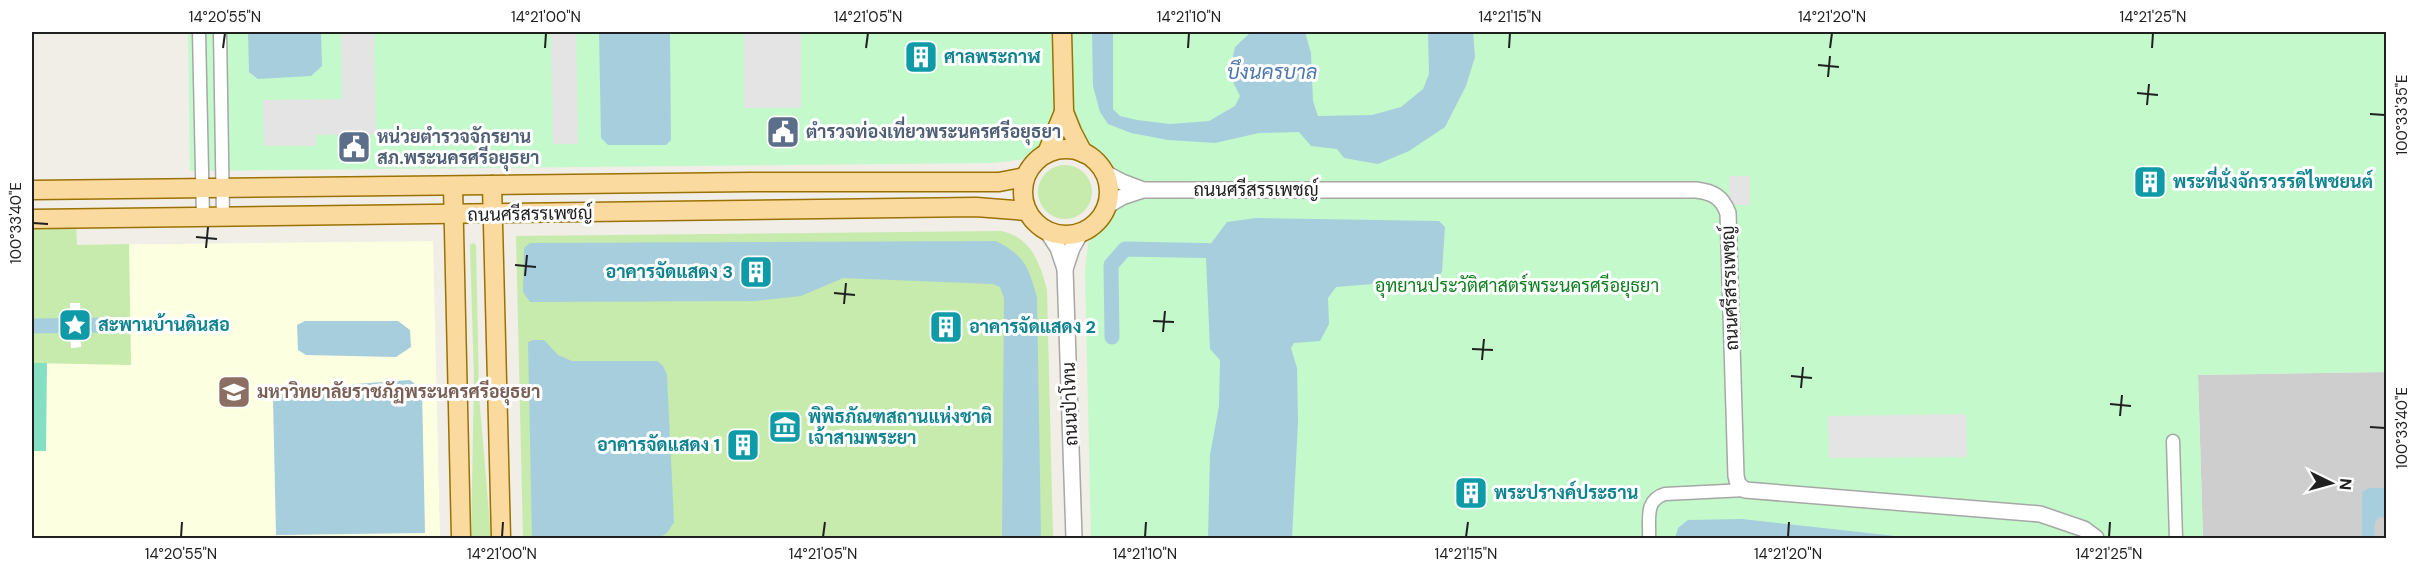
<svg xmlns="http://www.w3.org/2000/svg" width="2418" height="570" font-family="'DM Sans',Sarabun,sans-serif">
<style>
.education{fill:#fdffe1}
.religious{fill:#cecece}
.grass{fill:#c7eaad}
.park{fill:#c4f9cc}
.pitch{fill:#85dfc2}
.parking{fill:#e4e4e4}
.water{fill:#a7cedd}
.pier{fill:#fff}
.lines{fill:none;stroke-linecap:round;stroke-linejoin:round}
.canal{stroke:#a7cedd;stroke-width:15}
.minor-casing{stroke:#a7a7a7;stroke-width:15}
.tertiary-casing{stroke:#a7a7a7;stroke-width:18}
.primary-casing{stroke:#9b7201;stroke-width:21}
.minor{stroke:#fff;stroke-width:12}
.tertiary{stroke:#fff;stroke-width:15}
.primary{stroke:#fbdaa0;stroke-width:18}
.ticks{fill:none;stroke:#202020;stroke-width:2}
.labels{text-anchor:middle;stroke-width:6;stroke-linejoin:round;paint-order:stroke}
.culture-label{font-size:18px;font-weight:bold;fill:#0d838f;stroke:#fff;text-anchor:start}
.service-label{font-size:18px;font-weight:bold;fill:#4e5e75;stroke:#fff;text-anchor:start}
.street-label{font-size:18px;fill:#202020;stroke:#fff}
.park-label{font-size:18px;fill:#0c7f1d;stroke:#fff}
.education-label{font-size:18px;font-weight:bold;fill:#785e54;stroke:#fff;text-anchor:start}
.water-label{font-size:20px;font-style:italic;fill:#4c77b0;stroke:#fff}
.neatline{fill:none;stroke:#202020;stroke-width:2}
.ticks-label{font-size:15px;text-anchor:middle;fill:#202020}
</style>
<rect width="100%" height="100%" fill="#f0eee6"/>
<path class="education" d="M 32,224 L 77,245 L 433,241 L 440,538 L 32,538 Z"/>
<path class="religious" d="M 2386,372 L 2386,538 L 2203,538 L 2198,375 Z"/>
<g class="grass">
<circle cx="1065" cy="192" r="27"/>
<path d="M 32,224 L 76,224 L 77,245 L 129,244 L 131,365 L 32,363 Z"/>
<path d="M 1001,231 C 1031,237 1040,263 1047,290 L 1053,538 L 523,538 L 516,236 Z"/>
<path d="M 473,243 L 476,245 L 479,395 L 491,538 L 471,538 L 474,379 L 470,245 Z"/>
</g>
<path class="park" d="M 188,32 L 2386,32 L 2386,372 L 2198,375 L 2203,538 L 1091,538 L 1085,271 L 1088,243 L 1113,212 L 1114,171 L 1086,144 L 1049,144 L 1026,159 L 992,163 L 190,171 Z"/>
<path class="pitch" d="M 32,363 L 47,363 L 46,451 L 32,451 Z"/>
<g class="parking">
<path d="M 341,32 L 374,32 L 376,134 L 316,135 L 316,146 L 264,146 L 263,100 L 342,99 Z"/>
<path d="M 551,32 L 576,32 L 578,144 L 553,144 Z"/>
<rect x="744" y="32" width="57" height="76"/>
<rect x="1729" y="176" width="21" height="29"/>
<path d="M 1966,414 L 1967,457 L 1829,458 L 1828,416 Z"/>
</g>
<g class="water">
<path d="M 248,32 L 321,32 L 322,66 L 311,76 L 258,79 L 249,72 Z"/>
<path d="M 599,32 L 670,32 L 671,140 L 666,145 L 608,145 L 601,138 Z"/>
<path d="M 1092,32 L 1113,32 L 1113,109 L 1120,116 L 1137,120 L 1170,124 L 1209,121 L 1235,106 L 1240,96 L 1229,74 L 1235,47 L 1251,32 L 1305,32 L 1311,53 L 1313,101 L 1318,116 L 1372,115 L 1401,107 L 1423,89 L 1429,74 L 1428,32 L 1473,32 L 1475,57 L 1466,86 L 1445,127 L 1409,151 L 1378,164 L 1344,158 L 1337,149 L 1311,146 L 1299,132 L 1259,133 L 1215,143 L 1168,140 L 1131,133 L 1108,124 L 1100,112 L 1093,86 Z"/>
<path d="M 1256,218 L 1439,221 L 1445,227 L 1442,272 L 1435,279 L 1336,287 L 1328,298 L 1329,324 L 1320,341 L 1294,343 L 1291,348 L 1297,368 L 1298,422 L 1292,538 L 1208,538 L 1210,455 L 1219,406 L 1220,360 L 1210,349 L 1206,258 L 1212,242 L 1227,222 Z"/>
<path d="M 996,241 C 1025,256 1028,266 1037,297 L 1041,538 L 1002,538 L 1004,298 L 1000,287 L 993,284 L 843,278 L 801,296 L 755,301 L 530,302 L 523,292 L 524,248 L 530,243 Z"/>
<path d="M 305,321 L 398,321 L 410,330 L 411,347 L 396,357 L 306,355 L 298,350 L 297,325 Z"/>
<path d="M 533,340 L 544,340 L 558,355 L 572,361 L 657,361 L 663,366 L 667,375 L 674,522 L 667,533 L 659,538 L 532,538 L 528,342 Z"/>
<path d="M 410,380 L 422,390 L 425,533 L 276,535 L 273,398 L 287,389 Z"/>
<path d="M 2369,488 L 2386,488 L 2386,518 L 2379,517 L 2375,522 L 2374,538 L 2362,538 L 2362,492 Z"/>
<path d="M 1742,519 L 1913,538 L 1675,538 L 1678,528 L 1688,520 Z"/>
</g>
<path class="pier" d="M 70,303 L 80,303 L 81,347 L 71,348 Z"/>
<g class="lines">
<g class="canal">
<path d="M 32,326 L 108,325"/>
<path d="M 1112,337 L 1111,265 L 1125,249 L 1229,251"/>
</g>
<g class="minor-casing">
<g id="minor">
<path d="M 199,32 L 203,218"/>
<path d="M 220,32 L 223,218"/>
<path d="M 2173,441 L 2176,538"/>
<path d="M 1649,538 C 1650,520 1644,500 1665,494 L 1745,490"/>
</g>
</g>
<g class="tertiary-casing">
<g id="tertiary">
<path d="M 1103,172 L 1122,182 L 1143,190"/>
<path d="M 1105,207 L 1122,197 L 1143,190 L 1696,190 C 1713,192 1722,197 1728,213 L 1736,476 L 1738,484 L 1745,490 L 2040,514 L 2084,529 L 2096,538"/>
<path d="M 1047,231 L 1058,248 L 1065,269"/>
<path d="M 1074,538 L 1065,269 L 1072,248 L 1081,232"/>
</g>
</g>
<g class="primary-casing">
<g id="primary">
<path d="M 1062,32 L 1064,112 L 1072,132 L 1083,153"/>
<circle cx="1066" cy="192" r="43"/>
<path d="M 1047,153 L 1064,112"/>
<path d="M 492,185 L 501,538"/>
<path d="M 453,186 L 461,538"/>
<path d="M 32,190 L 752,182 L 999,182 L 1025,177"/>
<path d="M 32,219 L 976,207 L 1027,211"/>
</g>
</g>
<use href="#minor" class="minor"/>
<use href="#tertiary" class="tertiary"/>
<use href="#primary" class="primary"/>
</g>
<path class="ticks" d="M 223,48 L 225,33M 545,48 L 546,33M 866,48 L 868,33M 1188,48 L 1189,33M 1509,48 L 1510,33M 1830,48 L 1832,33M 2152,48 L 2153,33M 1818,65 L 1839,67M 1828,77 L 1830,56M 2137,93 L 2158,95M 2147,105 L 2149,84M 2370,114 L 2385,115M 33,223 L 48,224M 196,237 L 217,239M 206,248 L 208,227M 515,265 L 536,267M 525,276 L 527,255M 834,293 L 855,295M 844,304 L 846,283M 1153,321 L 1174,322M 1163,332 L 1165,311M 1472,349 L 1493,350M 1482,360 L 1484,339M 1791,376 L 1812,378M 1801,388 L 1803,367M 2110,404 L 2131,406M 2120,416 L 2122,395M 2370,427 L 2385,428M 181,537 L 182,522M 502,537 L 503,522M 823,537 L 825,522M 1145,537 L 1146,522M 1466,537 L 1468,522M 1788,537 L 1789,522M 2109,537 L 2110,522"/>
<defs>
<g id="building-square" transform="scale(1.725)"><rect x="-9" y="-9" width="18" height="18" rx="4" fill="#0f9aa8" stroke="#fff"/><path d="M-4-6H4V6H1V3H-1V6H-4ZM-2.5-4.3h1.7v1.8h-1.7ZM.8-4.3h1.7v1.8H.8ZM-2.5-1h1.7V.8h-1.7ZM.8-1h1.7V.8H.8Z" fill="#fff"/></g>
<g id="civic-square" transform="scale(1.725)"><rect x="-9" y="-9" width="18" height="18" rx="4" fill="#5c6f8a" stroke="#fff"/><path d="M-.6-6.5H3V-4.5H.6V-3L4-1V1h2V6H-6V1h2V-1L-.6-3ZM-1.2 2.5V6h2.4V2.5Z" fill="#fff"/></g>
<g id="sight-square" transform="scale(1.725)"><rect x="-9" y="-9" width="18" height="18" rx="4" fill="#0f9aa8" stroke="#fff"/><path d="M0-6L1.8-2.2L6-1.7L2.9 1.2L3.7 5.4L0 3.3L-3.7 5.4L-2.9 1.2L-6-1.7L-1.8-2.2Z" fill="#fff"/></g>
<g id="university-square" transform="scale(1.725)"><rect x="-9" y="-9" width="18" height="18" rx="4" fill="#8d6e63" stroke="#fff"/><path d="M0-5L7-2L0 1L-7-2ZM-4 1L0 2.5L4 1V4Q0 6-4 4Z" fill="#fff"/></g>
<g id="museum-square" transform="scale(1.725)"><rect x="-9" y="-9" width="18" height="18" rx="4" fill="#0f9aa8" stroke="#fff"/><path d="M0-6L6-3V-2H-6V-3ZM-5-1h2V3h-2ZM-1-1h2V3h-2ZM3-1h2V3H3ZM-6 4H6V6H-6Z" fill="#fff"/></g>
</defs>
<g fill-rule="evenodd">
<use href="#building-square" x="921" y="57"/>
<use href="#civic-square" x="783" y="132"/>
<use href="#civic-square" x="354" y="147"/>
<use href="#building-square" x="2150" y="182"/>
<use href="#building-square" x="756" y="272"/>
<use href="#sight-square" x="75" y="325"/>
<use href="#building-square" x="946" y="327"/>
<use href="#university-square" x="234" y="392"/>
<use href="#museum-square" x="785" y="427"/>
<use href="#building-square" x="743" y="445"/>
<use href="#building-square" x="1471" y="493"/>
</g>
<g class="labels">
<g class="culture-label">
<text x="944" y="63">ศาลพระกาฬ</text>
<text x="2173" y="188">พระที่นั่งจักรวรรดิไพชยนต์</text>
<text x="733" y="278" text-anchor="end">อาคารจัดแสดง 3</text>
<text x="98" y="331">สะพานบ้านดินสอ</text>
<text x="969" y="333">อาคารจัดแสดง 2</text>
<text x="808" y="423">พิพิธภัณฑสถานแห่งชาติ<tspan x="808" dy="21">เจ้าสามพระยา</tspan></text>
<text x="720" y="451" text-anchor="end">อาคารจัดแสดง 1</text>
<text x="1494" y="499">พระปรางค์ประธาน</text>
</g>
<g class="service-label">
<text x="806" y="138">ตำรวจท่องเที่ยวพระนครศรีอยุธยา</text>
<text x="377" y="143">หน่วยตำรวจจักรยาน<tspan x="377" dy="21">สภ.พระนครศรีอยุธยา</tspan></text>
</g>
<g class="street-label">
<text x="1256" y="196">ถนนศรีสรรเพชญ์</text>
<text transform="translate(530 214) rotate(-1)" y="6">ถนนศรีสรรเพชญ์</text>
<text transform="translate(1730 288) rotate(-92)" y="6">ถนนศรีสรรเพชญ์</text>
<text transform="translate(1070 404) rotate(-92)" y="6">ถนนป่าโทน</text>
</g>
<g class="park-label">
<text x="1517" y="292">อุทยานประวัติศาสตร์พระนครศรีอยุธยา</text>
</g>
<g class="education-label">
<text x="257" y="398">มหาวิทยาลัยราชภัฏพระนครศรีอยุธยา</text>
</g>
<g class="water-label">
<text x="1272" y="79">บึงนครบาล</text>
</g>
</g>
<rect width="2418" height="570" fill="none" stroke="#ffffff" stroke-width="66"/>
<g transform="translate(2331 483) rotate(95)" stroke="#ffffff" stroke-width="4.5" paint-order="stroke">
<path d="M0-4.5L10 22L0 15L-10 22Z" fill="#202020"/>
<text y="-9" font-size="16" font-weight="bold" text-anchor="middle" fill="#202020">N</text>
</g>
<rect x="33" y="33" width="2352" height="504" class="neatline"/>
<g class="ticks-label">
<text x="225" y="22">14°20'55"N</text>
<text x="546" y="22">14°21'00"N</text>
<text x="868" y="22">14°21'05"N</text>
<text x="1189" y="22">14°21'10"N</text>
<text x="1510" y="22">14°21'15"N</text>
<text x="1832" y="22">14°21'20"N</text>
<text x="2153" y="22">14°21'25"N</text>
<text transform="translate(2402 115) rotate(-90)" y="5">100°33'35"E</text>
<text transform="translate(16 223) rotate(-90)" y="5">100°33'40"E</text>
<text transform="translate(2402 428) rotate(-90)" y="5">100°33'40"E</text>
<text x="181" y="559">14°20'55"N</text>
<text x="502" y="559">14°21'00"N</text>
<text x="823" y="559">14°21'05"N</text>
<text x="1145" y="559">14°21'10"N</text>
<text x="1466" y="559">14°21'15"N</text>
<text x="1788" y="559">14°21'20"N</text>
<text x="2109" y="559">14°21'25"N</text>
</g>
</svg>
